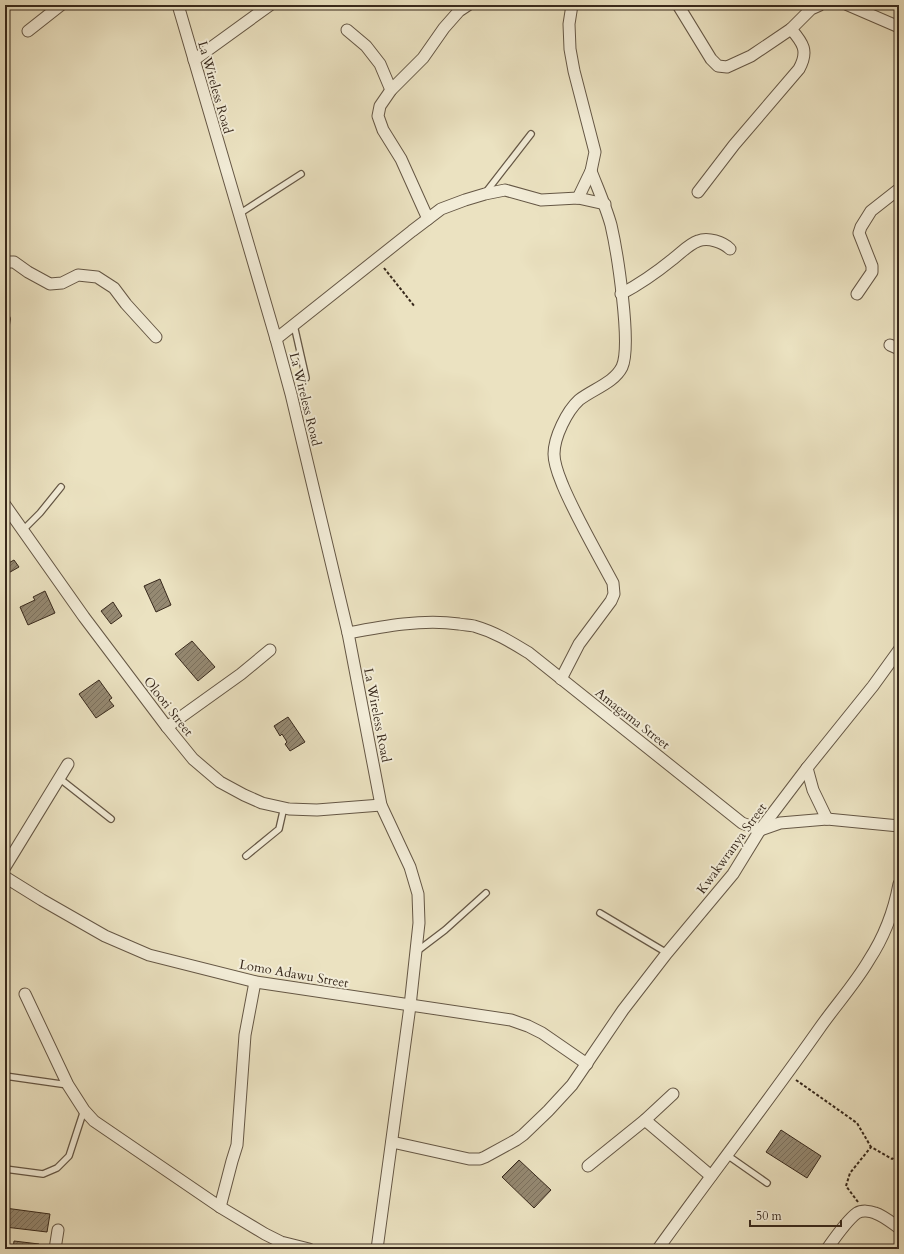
<svg xmlns="http://www.w3.org/2000/svg" width="904" height="1254" font-family="Cardo,serif">
<style>
.building{fill:url(#building-hatch);stroke:#38291c}
.lines{fill:none;stroke-linecap:round;stroke-linejoin:round}
.lane-casing{stroke:#655745;stroke-width:8}
.street-casing{stroke:#655745;stroke-width:13}
.path{stroke:#38291c;stroke-width:2;stroke-dasharray:3 2;stroke-linecap:butt}
.lane{stroke:#f2ecd7;stroke-width:5.5}
.street{stroke:#f2ecd7;stroke-width:11}
.labels{text-anchor:middle;stroke-width:4;stroke-linejoin:round;paint-order:stroke}
.street-label{font-size:13px;fill:#38291c;stroke:#f2ecd7}
</style>
<defs>
<pattern id="building-hatch" width="6" height="6" patternUnits="userSpaceOnUse"><rect width="6" height="6" fill="#958972"/><path d="M-1 1l2-2M0 6l6-6M5 7l2-2" fill="none" stroke="#7b705d"/></pattern>
</defs>
<rect width="100%" height="100%" fill="#ebe2c1"/>
<filter id="stains"><feTurbulence type="fractalNoise" baseFrequency=".005" numOctaves="4"/><feColorMatrix values="0 0 0 0 .2 0 0 0 0 .09 0 0 0 0 .02 0 0 0 .5 -.17"/></filter>
<radialGradient id="worn" r=".72"><stop offset=".6" stop-color="#630" stop-opacity="0"/><stop offset="1" stop-color="#630" stop-opacity=".3"/></radialGradient>
<g class="building">
<path d="M 14,560 L 19,567 L 5,575 L 5,565 Z"/>
<path d="M 160,579 L 171,605 L 156,612 L 144,586 Z"/>
<path d="M 45,591 L 55,613 L 28,625 L 20,607 L 35,600 L 33,597 Z"/>
<path d="M 113,602 L 122,616 L 111,624 L 101,611 Z"/>
<path d="M 192,641 L 215,667 L 198,681 L 175,654 Z"/>
<path d="M 99,680 L 112,698 L 109,700 L 114,706 L 96,718 L 79,694 Z"/>
<path d="M 288,717 L 305,742 L 290,751 L 285,744 L 287,742 L 282,734 L 280,736 L 274,726 Z"/>
<path d="M 781,1130 L 821,1156 L 807,1178 L 766,1152 Z"/>
<path d="M 519,1160 L 551,1190 L 534,1208 L 502,1177 Z"/>
<path d="M 5,1208 L 50,1214 L 47,1232 L 5,1227 Z"/>
<path d="M 14,1241 L 39,1244 L 38,1249 L 13,1249 Z"/>
</g>
<g class="lines">
<g class="lane-casing">
<g id="lane">
<path d="M 486,192 L 531,134"/>
<path d="M 239,214 L 301,174"/>
<path d="M 5,316 L 7,319 L 5,330"/>
<path d="M 294,325 L 306,378"/>
<path d="M 23,530 L 40,513 L 61,487"/>
<path d="M 59,778 L 111,819"/>
<path d="M 246,856 L 279,829 L 284,807"/>
<path d="M 600,913 L 667,953"/>
<path d="M 416,952 L 445,930 L 486,893"/>
<path d="M 5,1076 L 68,1085"/>
<path d="M 727,1155 L 767,1183"/>
<path d="M 5,1169 L 43,1174 L 57,1168 L 69,1156 L 84,1110"/>
</g>
</g>
<g class="street-casing">
<g id="street">
<path d="M 178,5 L 276,339 L 291,394 L 348,633 L 381,805 L 410,867 L 418,894 L 419,923 L 410,1006 L 377,1249"/>
<path d="M 572,5 L 569,24 L 570,49 L 574,71 L 595,152 L 591,171 L 578,198"/>
<path d="M 678,5 L 711,59 L 718,66 L 727,67 L 751,56 L 791,29 L 811,9 L 820,5"/>
<path d="M 848,5 L 899,27"/>
<path d="M 347,30 L 366,46 L 380,64 L 391,90"/>
<path d="M 28,31 L 61,5"/>
<path d="M 194,60 L 270,5"/>
<path d="M 698,192 L 734,145 L 799,69 C 809,51 803,43 791,29"/>
<path d="M 428,219 L 401,159 L 383,130 L 378,116 L 380,106 L 391,90 L 423,58 L 444,28 L 459,11 L 468,5"/>
<path d="M 5,262 L 14,262 L 28,272 L 50,284 L 62,283 L 78,275 L 97,277 L 114,288 L 126,304 L 156,337"/>
<path d="M 621,294 C 640,284 657,272 673,259 C 681,253 689,244 698,241 C 708,237 723,242 730,249"/>
<path d="M 857,294 L 872,272 L 872,266 L 859,233 L 861,227 L 871,211 L 899,189"/>
<path d="M 276,339 L 412,231 L 441,209 L 465,200 L 485,194 L 505,190 L 541,200 L 578,198 L 605,204"/>
<path d="M 890,345 L 899,349"/>
<path d="M 5,505 L 84,617 L 167,727 L 193,759 L 220,782 L 244,795 L 262,803 L 289,809 L 317,810 L 381,805"/>
<path d="M 348,633 C 385,626 422,619 459,624 C 464,625 469,625 474,626 C 495,632 511,642 529,653 L 742,823 L 760,830 L 780,823 L 827,819 L 899,826"/>
<path d="M 561,679 L 579,644 L 611,601 L 614,594 L 613,583 C 596,551 577,519 563,486 C 559,476 554,465 554,454 C 554,437 567,411 579,400 C 593,389 614,383 622,367 C 632,345 617,251 611,225 C 606,207 598,189 591,171"/>
<path d="M 167,727 L 241,674 L 270,650"/>
<path d="M 807,768 L 813,790 L 827,819"/>
<path d="M 5,867 L 68,764"/>
<path d="M 5,877 L 42,900 L 105,936 L 149,955 L 256,982 L 511,1020 L 528,1026 L 542,1033 L 587,1064"/>
<path d="M 25,994 L 68,1085 L 84,1110 L 94,1121 L 220,1207 L 265,1234 L 281,1242 L 309,1249"/>
<path d="M 645,1120 L 711,1176"/>
<path d="M 392,1142 L 469,1159 L 480,1159 L 485,1157 L 516,1140 L 523,1135 L 548,1111 L 572,1085 L 623,1010 L 667,953 L 733,874 L 760,830 L 807,768 L 873,686 L 899,650"/>
<path d="M 588,1166 L 645,1120 L 673,1094"/>
<path d="M 220,1207 L 232,1161 L 237,1145 L 245,1035 L 255,982"/>
<path d="M 55,1249 L 58,1230"/>
<path d="M 658,1249 C 711,1175 767,1103 819,1029 C 835,1006 855,984 869,960 C 884,937 894,911 899,884"/>
<path d="M 827,1249 C 834,1239 847,1220 857,1213 C 862,1210 870,1211 875,1213 C 884,1216 892,1223 899,1228"/>
</g>
</g>
<g class="path">
<path d="M 384,268 L 415,307"/>
<path d="M 796,1080 L 857,1123 L 871,1147"/>
<path d="M 858,1202 L 846,1186 L 850,1173 L 871,1147 L 892,1159 L 899,1154"/>
</g>
<use href="#lane" class="lane"/>
<use href="#street" class="street"/>
</g>
<g class="labels">
<g class="street-label">
<text transform="translate(216 87) rotate(74)" y="5">La Wireless Road</text>
<text transform="translate(306 399) rotate(76)" y="5">La Wireless Road</text>
<text transform="translate(169 706) rotate(52)" y="5">Olooti Street</text>
<text transform="translate(378 715) rotate(79)" y="5">La Wireless Road</text>
<text transform="translate(633 718) rotate(38)" y="5">Amagama Street</text>
<text transform="translate(731 848) rotate(-54)" y="5">Kwakwranya Street</text>
<text transform="translate(294 973) rotate(10)" y="5">Lomo Adawu Street</text>
</g>
</g>
<rect width="904" height="1254" fill="none" stroke="#ebe2c1" stroke-width="20"/>
<rect x="6" y="6" width="892" height="1242" fill="none" stroke="#38291c" stroke-width="2"/>
<rect x="10" y="10" width="884" height="1234" fill="none" stroke="#38291c"/>
<path d="M750 1220v6h91v-6" fill="none" stroke="#38291c" stroke-width="2"/>
<text x="756" y="1220" font-size="12" fill="#38291c" stroke="#f2ecd7" stroke-width="3" paint-order="stroke">50 m</text>
<rect width="100%" height="100%" filter="url(#stains)"/>
<rect width="100%" height="100%" fill="url(#worn)"/>
</svg>
